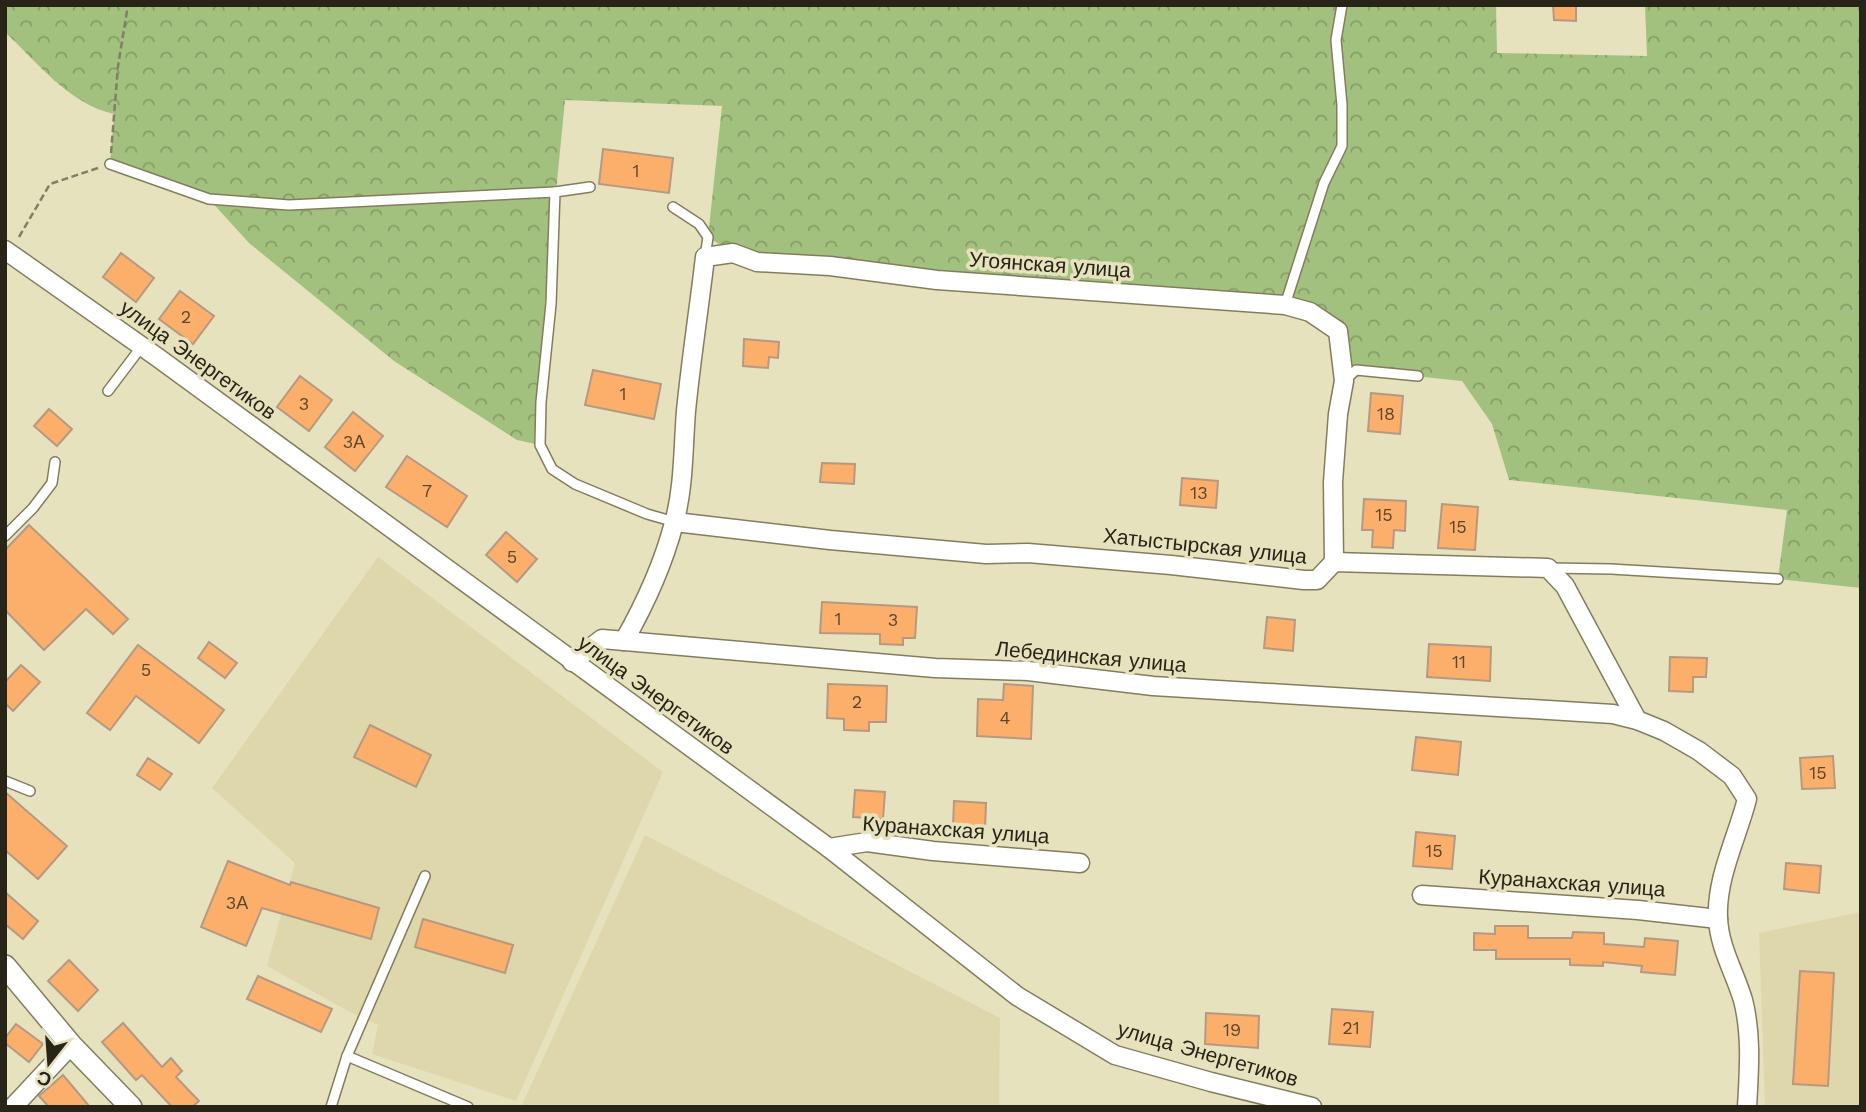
<svg xmlns="http://www.w3.org/2000/svg" width="1866" height="1112" font-family="'Work Sans',sans-serif">
<style>
.built{fill:#ded7ac}
.forest{fill:url(#forest-crowns)}
.building{fill:#fcaf6b;stroke:#b59982;stroke-width:2}
.lines{fill:none;stroke-linecap:round;stroke-linejoin:round}
.service-casing{stroke:#837d5d;stroke-width:12}
.minor-casing{stroke:#837d5d;stroke-width:21}
.tertiary-casing{stroke:#837d5d;stroke-width:24}
.path{stroke:#837f67;stroke-width:2.5;stroke-dasharray:7 3.5;stroke-linecap:butt}
.service{stroke:#fff;stroke-width:9}
.minor{stroke:#fff;stroke-width:18}
.tertiary{stroke:#fff;stroke-width:21}
.labels{text-anchor:middle;stroke-width:7;stroke-linejoin:round;paint-order:stroke}
.number-label{font-size:18px;fill:#5d482d}
.street-label{font-size:21px;fill:#282518;stroke:#e7e2be}
</style>
<defs>
<pattern id="forest-crowns" width="20" height="18" patternUnits="userSpaceOnUse" patternTransform="scale(1.75)"><rect width="20" height="18" fill="#a3c17e"/><path d="M2 6a3 3 0 1 1 6 0M12 15a3 3 0 1 1 6 0" fill="none" stroke="#859d66"/></pattern>
</defs>
<rect width="100%" height="100%" fill="#e7e2be"/>
<g class="built">
<path d="M 378,557 L 663,772 L 516,1101 L 372,1054 L 378,1025 L 350,1012 L 267,966 L 295,863 L 212,788 Z"/>
<path d="M 645,835 L 1000,1018 L 999,1107 L 521,1107 Z"/>
<path d="M 1861,912 L 1861,1107 L 1765,1107 L 1759,933 Z"/>
</g>
<path class="forest" d="M 9,5 L 1496,5 L 1497,53 L 1647,56 L 1645,5 L 1861,5 L 1861,588 L 1778,579 L 1787,510 L 1509,480 L 1492,424 L 1462,381 L 1356,370 L 1344,381 L 1338,331 L 1310,312 L 733,253 L 708,237 L 722,106 L 565,100 L 556,192 L 540,445 L 517,440 L 394,361 L 249,243 L 209,199 L 110,164 L 114,114 C 69,104 38,63 5,32 L 5,11 Z"/>
<g class="building">
<path d="M 1553,5 L 1576,5 L 1576,21 L 1554,20 Z"/>
<path d="M 603,149 L 673,158 L 669,193 L 599,184 Z"/>
<path d="M 121,253 L 154,278 L 136,302 L 103,277 Z"/>
<path d="M 180,291 L 214,316 L 193,344 L 159,319 Z"/>
<path d="M 744,339 L 779,342 L 778,358 L 769,357 L 768,368 L 743,366 Z"/>
<path d="M 593,370 L 661,384 L 654,419 L 585,405 Z"/>
<path d="M 300,376 L 332,400 L 309,431 L 277,407 Z"/>
<path d="M 1371,393 L 1403,396 L 1400,434 L 1368,431 Z"/>
<path d="M 49,409 L 72,429 L 57,446 L 34,426 Z"/>
<path d="M 353,412 L 383,436 L 355,471 L 325,447 Z"/>
<path d="M 407,456 L 467,496 L 447,527 L 386,487 Z"/>
<path d="M 822,463 L 855,464 L 854,484 L 820,482 Z"/>
<path d="M 1182,478 L 1218,481 L 1216,508 L 1180,505 Z"/>
<path d="M 1364,499 L 1406,501 L 1405,531 L 1394,530 L 1393,548 L 1372,547 L 1373,530 L 1362,530 Z"/>
<path d="M 1442,504 L 1478,507 L 1475,550 L 1438,548 Z"/>
<path d="M 29,525 L 128,619 L 113,634 L 86,609 L 44,650 L 5,610 L 5,550 Z"/>
<path d="M 506,532 L 537,559 L 517,582 L 486,555 Z"/>
<path d="M 822,602 L 917,607 L 915,638 L 903,638 L 903,645 L 880,644 L 880,634 L 820,633 Z"/>
<path d="M 1267,617 L 1295,620 L 1293,651 L 1264,648 Z"/>
<path d="M 209,642 L 237,663 L 225,678 L 198,658 Z"/>
<path d="M 1429,644 L 1491,647 L 1490,681 L 1427,677 Z"/>
<path d="M 138,645 L 224,710 L 199,743 L 136,696 L 110,730 L 87,713 Z"/>
<path d="M 1670,657 L 1707,658 L 1706,677 L 1693,677 L 1693,692 L 1669,691 Z"/>
<path d="M 21,665 L 40,682 L 13,711 L 5,703 L 5,682 Z"/>
<path d="M 828,684 L 887,686 L 886,722 L 869,722 L 869,731 L 844,730 L 844,719 L 827,718 Z"/>
<path d="M 1004,684 L 1033,686 L 1031,739 L 977,736 L 978,699 L 1003,700 Z"/>
<path d="M 370,725 L 431,755 L 416,787 L 354,757 Z"/>
<path d="M 1416,737 L 1461,742 L 1458,775 L 1412,770 Z"/>
<path d="M 1833,756 L 1835,788 L 1802,789 L 1800,758 Z"/>
<path d="M 148,758 L 172,774 L 160,790 L 137,775 Z"/>
<path d="M 855,790 L 885,792 L 883,819 L 853,817 Z"/>
<path d="M 5,792 L 67,846 L 38,879 L 5,850 Z"/>
<path d="M 954,801 L 986,803 L 985,828 L 953,826 Z"/>
<path d="M 1416,832 L 1455,836 L 1452,869 L 1413,866 Z"/>
<path d="M 228,861 L 290,885 L 291,882 L 379,908 L 371,939 L 262,908 L 246,946 L 201,927 Z"/>
<path d="M 1786,863 L 1821,866 L 1819,893 L 1784,889 Z"/>
<path d="M 5,892 L 38,921 L 23,939 L 5,924 Z"/>
<path d="M 423,919 L 513,945 L 505,973 L 415,947 Z"/>
<path d="M 1495,926 L 1528,926 L 1528,938 L 1572,938 L 1573,932 L 1604,933 L 1604,944 L 1644,947 L 1645,938 L 1678,941 L 1675,975 L 1641,972 L 1642,966 L 1603,962 L 1603,966 L 1570,965 L 1570,959 L 1496,959 L 1496,950 L 1474,950 L 1474,933 L 1495,934 Z"/>
<path d="M 69,960 L 98,990 L 78,1011 L 48,981 Z"/>
<path d="M 1800,971 L 1834,973 L 1828,1086 L 1793,1084 Z"/>
<path d="M 258,976 L 332,1009 L 321,1032 L 247,999 Z"/>
<path d="M 1332,1009 L 1373,1012 L 1370,1047 L 1329,1044 Z"/>
<path d="M 1206,1013 L 1259,1016 L 1258,1048 L 1205,1044 Z"/>
<path d="M 123,1023 L 162,1067 L 171,1058 L 182,1071 L 176,1077 L 199,1101 L 192,1107 L 172,1107 L 142,1075 L 136,1080 L 102,1042 Z"/>
<path d="M 16,1024 L 43,1044 L 29,1062 L 5,1043 L 5,1038 Z"/>
<path d="M 63,1075 L 90,1107 L 49,1107 L 39,1096 Z"/>
</g>
<g class="lines">
<g class="service-casing">
<g id="service">
<path d="M 110,164 L 209,199 L 289,205 L 555,192"/>
<path d="M 590,187 L 555,192 L 551,304 L 541,402 L 540,445 L 552,469 L 575,484 L 647,514 L 675,522"/>
<path d="M 673,207 L 699,224 L 708,237 L 705,257"/>
<path d="M 1285,305 L 1324,183 L 1342,146 L 1342,105 L 1336,40 L 1342,5"/>
<path d="M 1344,381 L 1356,370 L 1418,376"/>
<path d="M 108,391 L 142,346"/>
<path d="M 5,536 L 33,508 L 52,483 L 55,462"/>
<path d="M 1549,568 L 1611,569 L 1778,579"/>
<path d="M 5,781 L 30,791"/>
<path d="M 347,1056 L 468,1107"/>
<path d="M 331,1107 L 347,1056 L 425,876"/>
</g>
</g>
<g class="minor-casing">
<g id="minor">
<path d="M 5,250 L 157,357 L 829,848 L 1017,996 L 1115,1055 L 1211,1082 L 1312,1107"/>
<path d="M 675,522 L 830,540 L 986,554 L 1028,553 L 1171,565 L 1304,580 L 1317,580 L 1334,562 L 1548,568 L 1565,586 L 1637,720"/>
<path d="M 624,641 C 645,604 663,565 674,523 C 684,487 683,449 686,411 C 691,360 699,309 705,257 L 733,253 L 757,262 L 830,266 L 937,280 L 1285,305 L 1310,312 L 1338,331 L 1344,381 L 1338,414 L 1333,482 L 1334,562"/>
<path d="M 572,662 L 602,639 L 935,668 L 1028,671 L 1153,686 L 1613,714 L 1637,720 L 1664,731 L 1699,751 L 1732,776 L 1747,799 C 1737,838 1716,878 1718,918 C 1719,947 1735,973 1743,1000 C 1752,1035 1749,1072 1747,1107"/>
<path d="M 829,848 L 867,842 L 933,851 L 1080,863"/>
<path d="M 1422,895 L 1638,910 L 1718,919"/>
<path d="M 13,1107 L 71,1045"/>
</g>
</g>
<g class="tertiary-casing">
<path id="tertiary" d="M 5,966 L 71,1045 L 131,1107"/>
</g>
<g class="path">
<path d="M 111,153 L 118,66 L 128,5"/>
<path d="M 19,237 L 50,184 L 98,168"/>
</g>
<use href="#service" class="service"/>
<use href="#minor" class="minor"/>
<use href="#tertiary" class="tertiary"/>
</g>
<g class="labels">
<g class="number-label">
<text x="636" y="177">1</text>
<text x="186" y="323">2</text>
<text x="623" y="400">1</text>
<text x="304" y="410">3</text>
<text x="1386" y="420">18</text>
<text x="354" y="448">3А</text>
<text x="427" y="497">7</text>
<text x="1199" y="499">13</text>
<text x="1384" y="521">15</text>
<text x="1458" y="533">15</text>
<text x="512" y="563">5</text>
<text x="838" y="625">1</text>
<text x="893" y="626">3</text>
<text x="1459" y="668">11</text>
<text x="146" y="676">5</text>
<text x="857" y="708">2</text>
<text x="1005" y="724">4</text>
<text x="1818" y="779">15</text>
<text x="1434" y="857">15</text>
<text x="237" y="909">3А</text>
<text x="1351" y="1034">21</text>
<text x="1232" y="1036">19</text>
</g>
<g class="street-label">
<text transform="translate(1050 265) rotate(4)" y="7">Угоянская улица</text>
<text transform="translate(198 360) rotate(36)" y="7">улица Энергетиков</text>
<text transform="translate(1205 546) rotate(6)" y="7">Хатыстырская улица</text>
<text transform="translate(1091 657) rotate(5)" y="7">Лебединская улица</text>
<text transform="translate(656 695) rotate(36)" y="7">улица Энергетиков</text>
<text transform="translate(956 830) rotate(4)" y="7">Куранахская улица</text>
<text transform="translate(1572 883) rotate(4)" y="7">Куранахская улица</text>
<text transform="translate(1208 1054) rotate(16)" y="7">улица Энергетиков</text>
</g>
</g>
<rect width="1866" height="1112" fill="none" stroke="#282518" stroke-width="14"/>
<g transform="translate(49 1063) rotate(197)" stroke="#e7e2be" stroke-width="5" paint-order="stroke">
<path d="M0-5L12 26L0 18L-12 26Z" fill="#282518"/>
<text y="-10" font-size="19" font-weight="bold" text-anchor="middle" fill="#282518">С</text>
</g>
</svg>
